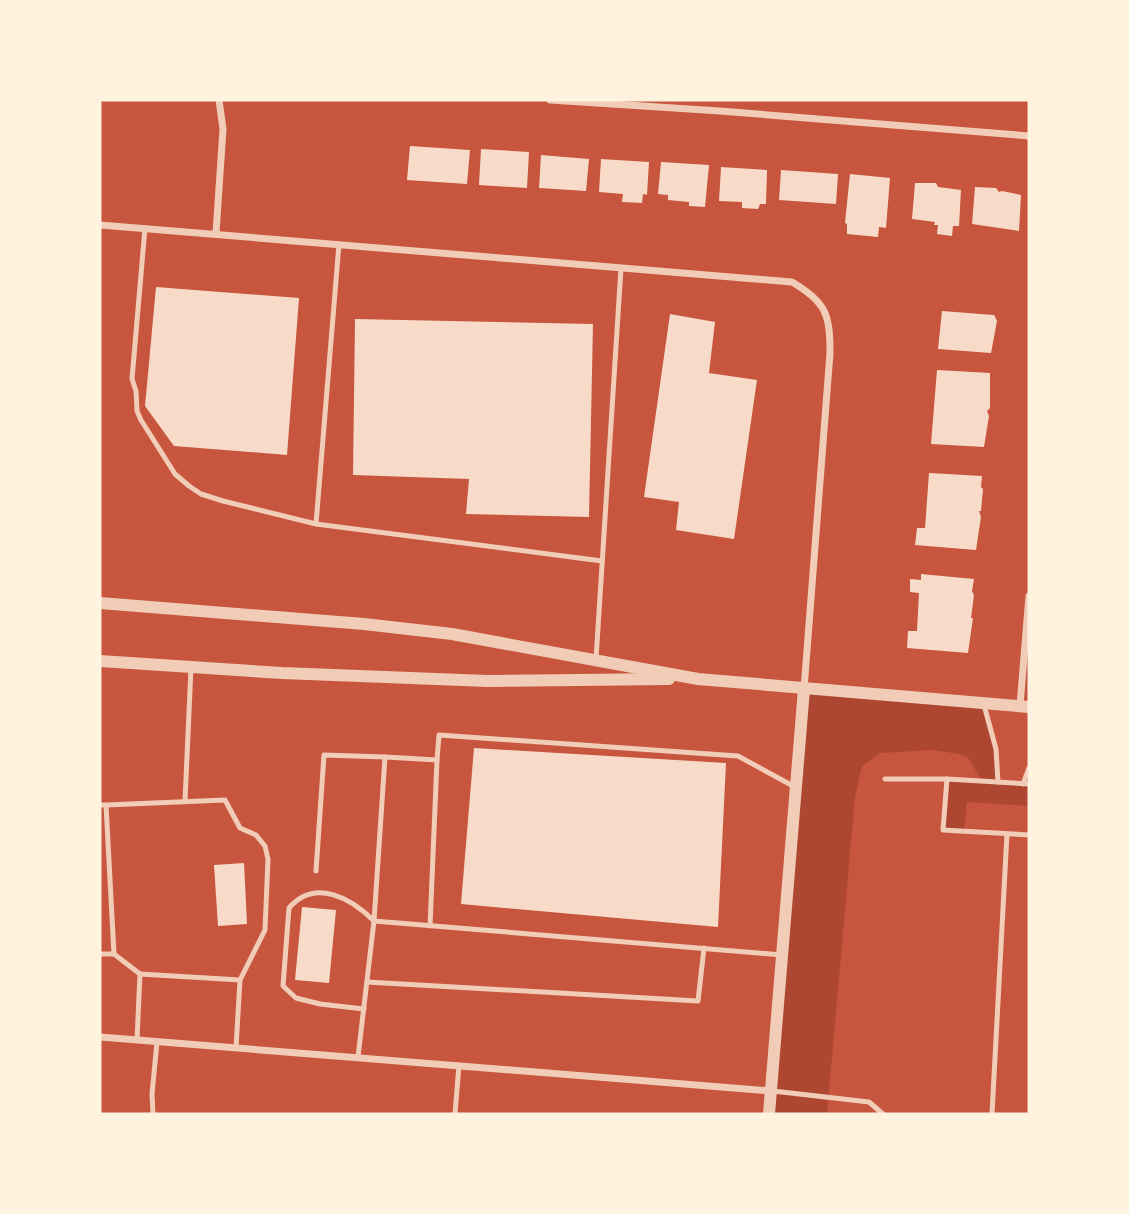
<svg xmlns="http://www.w3.org/2000/svg" width="1129" height="1214" font-family="Karla,sans-serif">
<style>
.green{fill:#ae4732}
.building{fill:#f7dbc8}
.lines{fill:none;stroke-linecap:round;stroke-linejoin:round}
.service{stroke:#f1ccb7;stroke-width:5}
.minor{stroke:#f1ccb7;stroke-width:7}
.tertiary{stroke:#f1ccb7;stroke-width:12}
</style>
<rect width="100%" height="100%" fill="#c8553d"/>
<path class="green" d="M 804,689 L 983,702 L 996,749 L 998,782 L 1022,784 L 1029,768 L 1029,806 L 967,802 L 964,831 L 943,830 L 947,779 L 982,781 L 969,759 L 959,754 L 933,750 L 881,753 L 862,766 L 855,797 L 827,1114 L 769,1114 Z"/>
<g class="building">
<path d="M 410,146 L 470,150 L 467,184 L 407,180 Z"/>
<path d="M 481,149 L 529,152 L 527,188 L 479,185 Z"/>
<path d="M 541,155 L 589,159 L 586,191 L 539,188 Z"/>
<path d="M 601,159 L 649,162 L 647,195 L 643,194 L 642,203 L 622,202 L 623,194 L 599,192 Z"/>
<path d="M 661,162 L 709,165 L 705,207 L 689,206 L 689,202 L 668,200 L 668,195 L 658,194 Z"/>
<path d="M 721,167 L 767,170 L 766,204 L 760,204 L 758,209 L 742,208 L 742,202 L 719,201 Z"/>
<path d="M 781,170 L 838,174 L 836,204 L 779,200 Z"/>
<path d="M 850,174 L 890,178 L 886,228 L 879,227 L 878,237 L 847,234 L 847,224 L 845,223 Z"/>
<path d="M 915,183 L 936,183 L 938,187 L 961,190 L 959,226 L 953,226 L 952,236 L 937,234 L 938,225 L 934,225 L 935,222 L 912,219 Z"/>
<path d="M 975,187 L 996,188 L 999,192 L 1002,191 L 1021,195 L 1019,231 L 972,224 Z"/>
<path d="M 156,287 L 299,298 L 287,455 L 174,446 L 145,406 Z"/>
<path d="M 942,311 L 994,315 L 997,321 L 991,353 L 938,349 Z"/>
<path d="M 670,314 L 715,322 L 709,373 L 757,380 L 734,539 L 676,530 L 679,502 L 644,497 Z"/>
<path d="M 355,319 L 593,324 L 589,517 L 466,514 L 469,479 L 353,475 Z"/>
<path d="M 937,370 L 990,373 L 990,408 L 987,411 L 989,416 L 984,447 L 931,444 Z"/>
<path d="M 929,473 L 982,476 L 981,487 L 983,489 L 981,511 L 979,511 L 981,517 L 976,550 L 915,545 L 917,528 L 925,528 Z"/>
<path d="M 921,574 L 974,579 L 972,591 L 974,595 L 971,618 L 973,618 L 968,653 L 907,648 L 908,631 L 917,631 L 919,593 L 910,592 L 910,579 L 921,580 Z"/>
<path d="M 474,748 L 726,763 L 718,927 L 461,904 Z"/>
<path d="M 244,863 L 247,924 L 218,926 L 214,865 Z"/>
<path d="M 302,907 L 336,910 L 329,983 L 295,980 Z"/>
</g>
<g class="lines">
<g class="service">
<path d="M 145,228 L 132,379 L 136,391 L 137,411 L 141,420 L 175,474 L 189,486 L 201,494 L 223,501 L 316,524 L 339,244"/>
<path d="M 316,524 L 602,561"/>
<path d="M 596,659 L 621,268"/>
<path d="M 984,705 L 996,749 L 998,782"/>
<path d="M 437,760 L 439,735 L 738,756 L 795,787"/>
<path d="M 885,779 L 947,779"/>
<path d="M 1023,784 L 1029,768"/>
<path d="M 1029,784 L 947,779 L 943,830 L 1029,835"/>
<path d="M 185,801 L 191,668"/>
<path d="M 100,805 L 106,805 L 114,954 L 140,974"/>
<path d="M 106,805 L 225,800 L 240,828 L 256,835 L 265,846 L 268,859 L 265,930 L 240,980"/>
<path d="M 316,871 L 324,755 L 385,757"/>
<path d="M 374,921 L 385,757 L 437,760 L 430,926"/>
<path d="M 100,954 L 114,954"/>
<path d="M 367,982 L 698,1001 L 704,948"/>
<path d="M 364,1009 L 320,1004 L 296,998 L 283,986 L 289,908 C 315,878 351,898 374,921"/>
<path d="M 137,1040 L 140,974 L 240,980 L 236,1048"/>
<path d="M 358,1057 L 374,921 L 782,955"/>
<path d="M 773,1091 L 869,1102 L 883,1114"/>
<path d="M 153,1114 L 152,1094 L 157,1042"/>
<path d="M 455,1114 L 459,1065"/>
<path d="M 992,1114 L 1007,834"/>
</g>
<g class="minor">
<path d="M 550,100 L 720,111 L 1029,136"/>
<path d="M 100,225 L 792,282 C 826,302 830,314 830,353 L 804,689"/>
<path d="M 216,233 L 223,129 L 219,100"/>
<path d="M 1020,705 L 1029,596"/>
<path d="M 100,1037 L 771,1091"/>
</g>
<g class="tertiary">
<path d="M 100,603 L 364,624 L 452,634 L 698,679 L 1029,707"/>
<path d="M 100,661 L 282,673 L 488,681 L 669,679"/>
<path d="M 769,1114 L 804,689"/>
</g>
</g>
<rect width="1129" height="1214" fill="none" stroke="#fff3e0" stroke-width="203"/>
</svg>
